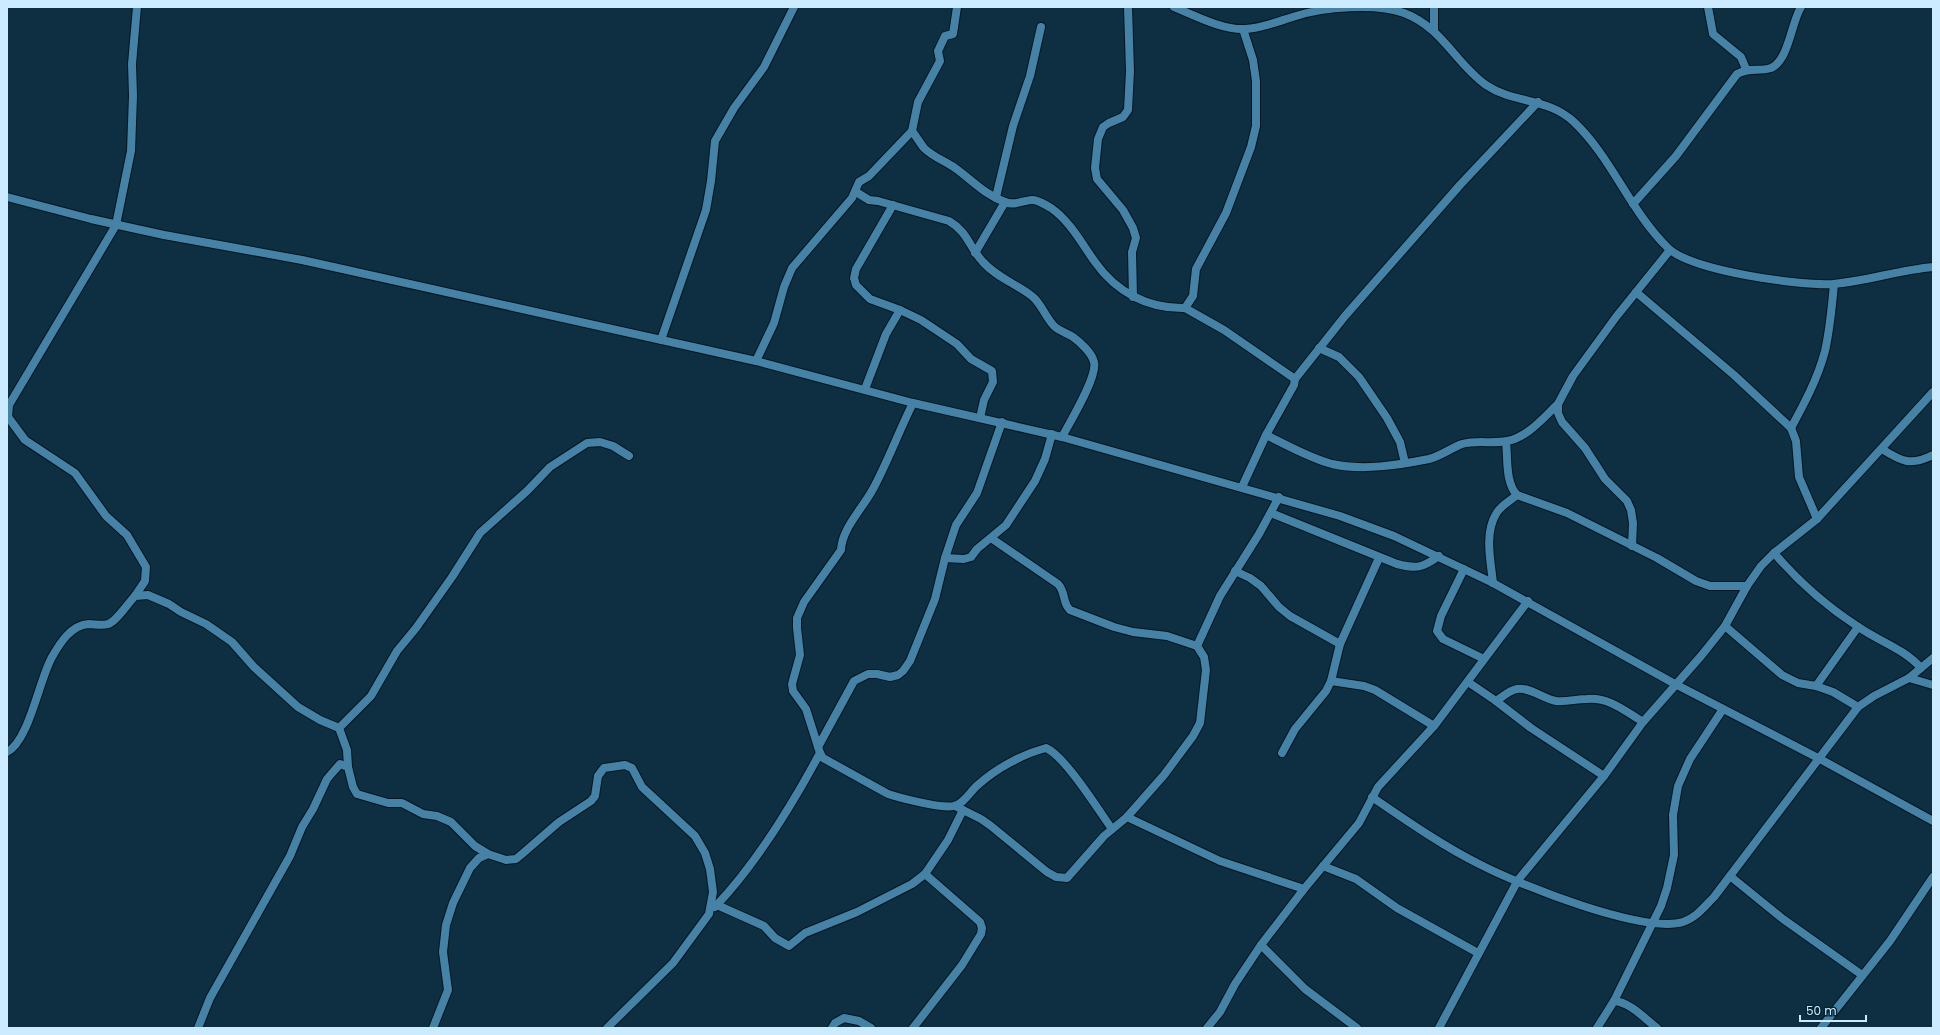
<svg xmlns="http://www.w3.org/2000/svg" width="1940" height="1035" font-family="Poppins,sans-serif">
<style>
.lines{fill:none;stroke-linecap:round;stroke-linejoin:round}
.minor-casing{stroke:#041621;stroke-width:10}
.minor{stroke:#4682a6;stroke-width:8}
</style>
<rect width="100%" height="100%" fill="#0e2f41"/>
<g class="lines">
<g class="minor-casing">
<g id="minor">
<path d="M 1128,7 L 1130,71 L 1128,110 L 1123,117 L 1109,123 L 1103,127 L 1098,139 L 1095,168 L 1097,179 L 1123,210 L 1133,228 L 1136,238 L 1132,252 L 1133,297"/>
<path d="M 1174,7 C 1196,16 1222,30 1245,29 C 1263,28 1279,21 1296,16 C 1324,7 1376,3 1404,13 C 1443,28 1455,63 1486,85 C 1514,104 1547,97 1574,122 C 1612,158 1630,211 1668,248 C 1692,271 1800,286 1833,284 C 1867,281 1899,270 1933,267"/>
<path d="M 1708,7 L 1713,34 L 1741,57 L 1746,69"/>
<path d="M 1434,30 L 1434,7"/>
<path d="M 912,131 C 916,136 920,143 924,148 C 933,157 945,161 955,168 C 972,180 985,195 1005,202 C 1014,206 1022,201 1031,200 C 1038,199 1045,205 1051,208 C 1070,221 1082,244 1095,262 C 1116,292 1148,309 1185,308 L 1193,296 L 1196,269 L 1226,213 L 1251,147 L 1256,126 L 1256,81 L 1253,60 L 1243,29"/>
<path d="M 856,192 L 869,200 L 878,201 L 949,221 C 968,232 969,247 983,262 C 997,278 1017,284 1033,297 C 1042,305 1046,318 1054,326 C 1059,331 1067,333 1073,337 C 1080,342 1092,353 1094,362 C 1098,376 1070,422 1062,437"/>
<path d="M 7,197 L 91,219 L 164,235 L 302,260 L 756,361 L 913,403 L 1062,437 L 1340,516 L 1394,536 L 1493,583 L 1675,684 L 1820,759 L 1933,821"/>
<path d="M 996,197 L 1013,126 L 1030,76 L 1041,27"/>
<path d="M 1633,204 L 1676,156 L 1737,74 C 1750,67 1759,72 1771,68 C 1789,60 1791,23 1801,7"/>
<path d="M 893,205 L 856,269 L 854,278 L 856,285 L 870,299 L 900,310 L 921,320 L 957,344 L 971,359 L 992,371 L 993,382 L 984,400 L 980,418"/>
<path d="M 975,253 L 1005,202"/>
<path d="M 1636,292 L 1734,375 L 1791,428 L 1796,441 L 1799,477 L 1817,519"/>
<path d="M 1185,308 L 1224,330 L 1295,379 L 1294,385 L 1266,435 L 1242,487"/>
<path d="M 661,340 L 706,210 L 711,181 L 715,141 L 734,108 L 764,67 L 794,7"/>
<path d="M 1319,348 L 1339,357 L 1359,377 L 1387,418 L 1400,442 L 1405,463"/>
<path d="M 756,361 L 774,323 L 784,287 L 792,268 L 852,198 L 859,182 L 869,176 L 912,131 L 918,102 L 940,61 L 938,51 L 945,36 L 953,34 L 957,7"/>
<path d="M 1295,379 L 1345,316 L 1460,185 L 1538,102"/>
<path d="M 865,389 L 886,334 L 900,310"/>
<path d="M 913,403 C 899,431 888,461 873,489 C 863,508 842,528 841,550 L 804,602 L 797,618 L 797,628 L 800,655 L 792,684 L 793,691 L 806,709 L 820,753 L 823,758 L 888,794 C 900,798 943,809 954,806 C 964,804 971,790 979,784 C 997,768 1023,754 1046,748 C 1065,756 1099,811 1112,829"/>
<path d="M 1791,428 C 1804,404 1818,378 1825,351 C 1830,329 1832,306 1834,284"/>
<path d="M 1266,435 C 1287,445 1309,458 1332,464 C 1362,471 1399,465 1429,459 C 1441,456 1451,448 1462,444 C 1477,440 1492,444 1507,441 C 1527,438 1544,417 1558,404"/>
<path d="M 1506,442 C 1508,458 1505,482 1517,495 L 1567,513 L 1657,558 L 1696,581 L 1710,586 L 1747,586"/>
<path d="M 1882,449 C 1902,462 1911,466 1933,455"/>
<path d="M 1271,513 L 1397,564 C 1417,569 1422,568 1439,556"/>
<path d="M 1632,546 L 1633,523 L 1631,510 L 1627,501 L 1605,479 L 1585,448 L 1562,422 L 1558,413 L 1558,404 L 1573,376 L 1616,317 L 1670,250"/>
<path d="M 1774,553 C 1798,581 1826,606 1857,626 C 1878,641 1903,648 1921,668"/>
<path d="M 945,558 L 964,559 L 971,557 L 977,549 L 1006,525 L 1035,481 L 1045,459 L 1052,434"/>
<path d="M 1464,569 L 1441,616 L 1437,631 L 1443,639 L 1484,659"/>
<path d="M 1235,571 L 1250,578 L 1261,586 L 1279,607 L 1290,616 L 1340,644"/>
<path d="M 1493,583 C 1491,562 1484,534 1496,514 C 1500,506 1510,501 1517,495"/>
<path d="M 135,596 L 145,581 L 146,567 L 127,535 L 106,516 L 75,473 L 25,440 L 8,417 L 9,405 L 116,225 L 131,151 L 133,96 L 132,64 L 137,7"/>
<path d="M 1725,626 L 1782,675 L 1798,683 L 1816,686 L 1833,692 L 1858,707"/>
<path d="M 1197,646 L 1220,596 L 1259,534 L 1279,497"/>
<path d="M 1909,678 L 1933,685"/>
<path d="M 1331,681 L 1364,686 L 1375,690 L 1434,726"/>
<path d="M 1468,682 L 1496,701 L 1531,728 L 1604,776"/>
<path d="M 1816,686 L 1858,627"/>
<path d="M 1496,701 C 1502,697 1510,690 1517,689 C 1530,687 1544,699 1556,701 C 1567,702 1576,699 1587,699 C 1609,697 1625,711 1643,722"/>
<path d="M 339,728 L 371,696 L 397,651 L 416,628 L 452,577 L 480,533 L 527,491 L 550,467 L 587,443 L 600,442 L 613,446 L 629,456"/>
<path d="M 818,747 L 854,681 L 868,674 L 877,674 L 890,677 L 898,675 L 903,671 L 910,661 L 935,599 L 945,558 L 956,525 L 977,493 L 1002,422"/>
<path d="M 7,752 C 29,741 39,680 52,657 C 60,643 71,625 89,624 C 95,624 102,626 108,624 C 116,622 129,602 135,596 L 148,595 L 169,604 L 181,612 L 206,624 L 232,642 L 254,667 L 298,707 L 320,720 L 339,728 L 347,750 L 348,767"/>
<path d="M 1282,753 L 1295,729 L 1326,691 L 1331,681 L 1340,644 L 1379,558"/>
<path d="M 1372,797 C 1407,821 1443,846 1481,865 C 1520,885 1643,934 1683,922 C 1696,918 1705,906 1714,897 L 1858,707 L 1874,696 L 1909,678 L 1933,658"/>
<path d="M 955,806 L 981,819 L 991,826 L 1047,872 L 1056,877 L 1067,878 L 1104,836 L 1127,817 L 1164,775 L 1193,736 L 1200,723 L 1206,670 L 1204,657 L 1197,646 L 1167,636 L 1133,632 L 1114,627 L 1070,610 C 1062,603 1066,592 1058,584 L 991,538"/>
<path d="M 1127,817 L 1220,861 L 1304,889"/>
<path d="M 1323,866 L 1356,879 L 1397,908 L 1478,953"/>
<path d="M 1730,876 L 1783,919 L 1862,975"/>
<path d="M 717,905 L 764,926 L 775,938 L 789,946 L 805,933 L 857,912 L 912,884 L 925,874 L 948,840 L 963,810"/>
<path d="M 715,907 C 757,863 791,807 820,753"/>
<path d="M 1261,945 L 1305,989 L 1357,1028"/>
<path d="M 1614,1001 L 1661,906 L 1667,888 L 1674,855 L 1673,815 L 1678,786 L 1690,759 L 1723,709"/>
<path d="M 198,1028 L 210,998 L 290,856 L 302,827 L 313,809 L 327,779 L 340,764 L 348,767 L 353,787 L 357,794 L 388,803 L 402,803 L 423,814 L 437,816 L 451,822 L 475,846 L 488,854 L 506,860 L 516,859 L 522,854 L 559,822 L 591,801 L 595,796 L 598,776 L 604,768 L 625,765 L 632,768 L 642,787 L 695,836 L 705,853 L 710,869 L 713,892 L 709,914 L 673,963 L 607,1028"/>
<path d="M 433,1028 L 448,990 L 443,952 L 446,925 L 453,903 L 470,868 L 479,858 L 488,854"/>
<path d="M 832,1028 L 835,1023 L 844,1018 L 859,1021 L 871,1028"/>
<path d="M 913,1028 L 962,965 L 981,934 L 982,928 L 980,922 L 925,874"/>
<path d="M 1207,1028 L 1220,1012 L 1235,984 L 1261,945 L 1304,889 L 1359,823 L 1378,787 L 1434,726 L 1528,601"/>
<path d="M 1439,1028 L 1518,880 L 1604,776 L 1643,722 L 1701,656 L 1725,626 L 1747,586 L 1761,566 L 1774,553 L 1817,519 L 1933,392"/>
<path d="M 1597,1028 L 1614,1001 C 1630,1002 1645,1019 1657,1028"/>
<path d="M 1821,1028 L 1890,941 L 1933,877"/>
</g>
</g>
<use href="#minor" class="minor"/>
</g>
<rect width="1940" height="1035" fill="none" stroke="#cdebff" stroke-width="16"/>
<path d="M1800 1015v6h66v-6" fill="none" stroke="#cdebff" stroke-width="2"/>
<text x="1806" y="1015" font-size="12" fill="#cdebff" stroke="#032536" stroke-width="3" paint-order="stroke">50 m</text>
</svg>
